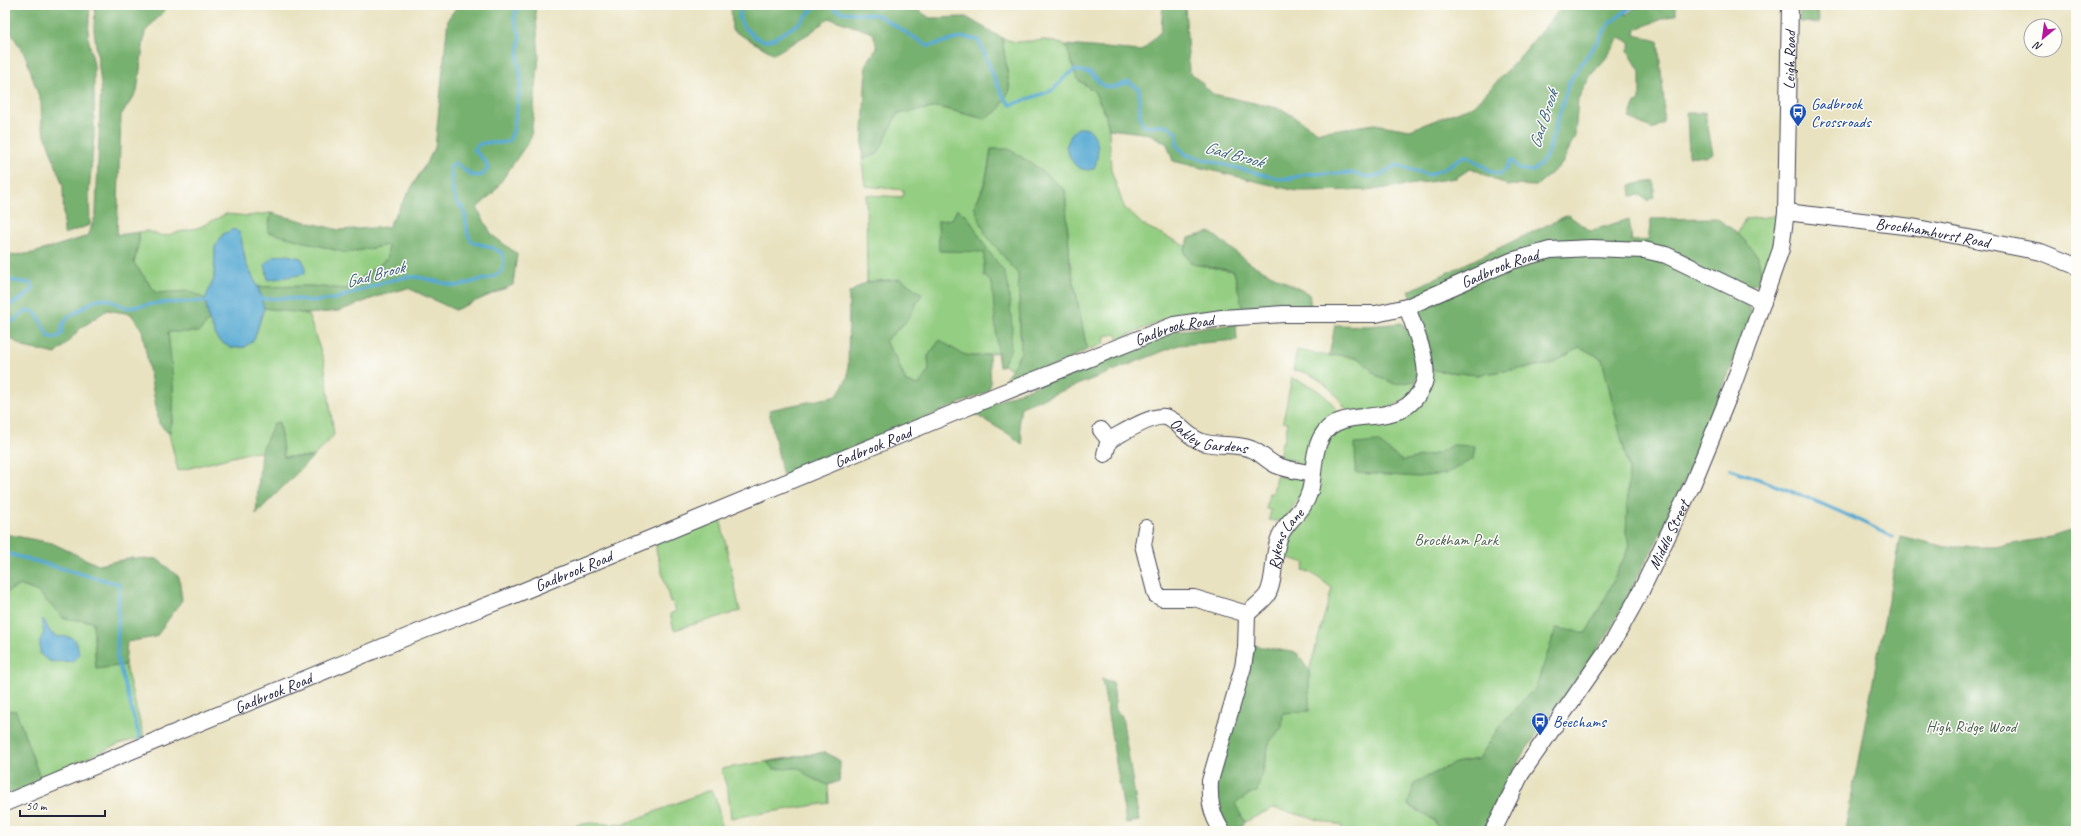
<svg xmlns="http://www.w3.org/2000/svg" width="2081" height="836" font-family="Caveat,sans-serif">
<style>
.green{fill:#94ce82;stroke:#5b785e}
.forest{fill:#77b170;stroke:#4c6a56}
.water{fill:#58aad3;stroke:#3d6687}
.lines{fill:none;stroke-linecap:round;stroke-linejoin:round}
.stream{stroke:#58aad3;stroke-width:3.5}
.minor-casing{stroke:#403f4f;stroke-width:18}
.minor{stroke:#fff;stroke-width:16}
.labels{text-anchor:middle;stroke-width:3;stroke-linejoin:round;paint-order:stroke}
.street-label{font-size:16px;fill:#22223b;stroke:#fdfcf7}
.transit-label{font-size:16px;fill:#164399;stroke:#fdfcf7;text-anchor:start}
.park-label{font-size:16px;fill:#4a5e54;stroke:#fdfcf7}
.water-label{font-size:17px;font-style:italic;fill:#3a5f7f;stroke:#fdfcf7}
</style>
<rect width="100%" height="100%" fill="#fdfcf7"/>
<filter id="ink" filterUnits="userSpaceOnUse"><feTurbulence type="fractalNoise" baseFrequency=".025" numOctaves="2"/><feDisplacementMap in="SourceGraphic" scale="8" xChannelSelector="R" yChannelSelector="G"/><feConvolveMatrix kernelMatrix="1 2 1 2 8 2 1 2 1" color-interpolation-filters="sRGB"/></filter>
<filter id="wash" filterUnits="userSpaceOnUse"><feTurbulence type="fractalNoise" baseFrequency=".012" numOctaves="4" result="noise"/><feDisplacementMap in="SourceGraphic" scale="16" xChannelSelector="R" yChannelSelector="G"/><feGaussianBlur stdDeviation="0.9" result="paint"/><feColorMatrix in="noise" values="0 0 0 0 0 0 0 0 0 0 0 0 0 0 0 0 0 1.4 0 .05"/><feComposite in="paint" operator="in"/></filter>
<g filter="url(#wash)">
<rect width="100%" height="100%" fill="#e8e2c0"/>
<g class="green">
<path d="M 1002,38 L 1015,42 L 1046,40 L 1066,45 L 1077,79 L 1094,91 L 1105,113 L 1109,129 L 1111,170 L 1124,207 L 1143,225 L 1186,246 L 1184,253 L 1192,264 L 1234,271 L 1243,310 L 1211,311 L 1173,316 L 1119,339 L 1116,334 L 1105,336 L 1104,344 L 1087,350 L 1070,262 L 1065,190 L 991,149 C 988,169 985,188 974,206 L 1018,274 L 1021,352 L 1013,369 L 1003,365 L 999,367 L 997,352 C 966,360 966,357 940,340 L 928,356 L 929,370 L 919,385 L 906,382 L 897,360 L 885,341 L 907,321 L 901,279 L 867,282 L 866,195 L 903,197 L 904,190 L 865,186 L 862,159 L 878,154 L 897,114 L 938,107 L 985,119 L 1010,90 Z"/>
<path d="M 271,213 L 269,232 L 346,253 L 388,245 L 388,258 L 346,289 L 310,286 L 258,287 L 246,264 L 240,233 L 215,247 L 214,279 L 205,299 L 189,291 L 156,293 L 134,263 L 139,241 L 139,232 L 147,231 L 163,236 L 200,227 L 226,214 L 248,216 Z"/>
<path d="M 1776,216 L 1773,250 L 1763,283 L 1758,257 L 1738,233 L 1745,219 Z"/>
<path d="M 264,308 L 308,314 L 324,361 L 334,435 L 313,457 L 284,457 L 279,423 L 274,423 L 261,452 L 248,453 L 178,471 L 169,434 L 173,419 L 173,396 L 168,331 L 199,332 L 209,320 L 218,340 L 231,348 L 245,347 L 254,340 Z"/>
<path d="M 1580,347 L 1602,359 L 1629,470 L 1626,534 L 1630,545 L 1606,597 L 1586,633 L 1542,668 L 1536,687 L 1501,724 L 1479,759 L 1455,763 L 1408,805 L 1435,820 L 1439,831 L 1341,831 L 1342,826 L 1273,808 L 1245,822 L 1234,804 L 1251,793 L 1263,772 L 1269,743 L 1282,727 L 1283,713 L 1309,711 L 1309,671 L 1332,588 L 1312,573 L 1303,570 L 1305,563 L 1280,555 L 1325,442 L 1334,430 L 1405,415 L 1432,370 L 1477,375 L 1551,364 Z"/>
<path d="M 1297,350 L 1329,356 L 1341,355 L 1360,359 L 1376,375 L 1395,384 L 1416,381 C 1408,410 1376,410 1350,415 C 1338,395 1317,371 1293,370 Z"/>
<path d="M 1292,378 C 1312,385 1328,395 1339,413 L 1307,463 L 1295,466 L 1296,461 L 1279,458 L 1282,442 L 1284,442 L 1288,422 L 1283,421 Z"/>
<path d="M 1293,473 L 1305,481 L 1305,487 L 1284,522 L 1269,520 L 1271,510 L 1266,509 L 1269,493 L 1273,493 L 1276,476 L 1292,478 Z"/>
<path d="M 720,517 L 740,611 L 674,630 L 670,614 L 676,611 L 673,602 L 670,602 L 656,550 L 657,541 Z"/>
<path d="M 20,585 L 38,592 L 63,618 L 93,622 L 96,669 L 125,665 L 144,737 L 119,744 L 40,778 L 16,712 L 5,710 L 5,593 Z"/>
<path d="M 825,752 L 840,761 L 839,781 L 828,785 L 829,803 L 731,818 L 728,791 L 721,769 Z"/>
<path d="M 712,789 L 718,807 L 722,831 L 544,831 L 589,823 L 622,825 Z"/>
</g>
<g class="forest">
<path d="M 5,5 L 90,5 L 88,37 L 94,65 L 94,136 L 89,192 L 90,225 L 64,234 L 63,186 L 42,126 L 41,103 L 26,57 L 5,23 Z"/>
<path d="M 95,5 L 169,5 L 145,32 L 137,92 L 121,115 L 117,235 L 139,232 L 139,241 L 134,263 L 156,293 L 189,291 L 205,299 L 209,320 L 199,332 L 168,332 C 171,365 178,402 169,434 L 159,424 L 142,330 L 131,314 L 107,310 L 81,328 L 56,354 L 23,347 L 5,334 L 5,256 L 33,253 L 88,236 L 96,214 L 101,84 L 94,30 Z"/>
<path d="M 458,5 L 535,5 L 539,57 L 531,138 L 493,193 L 477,208 L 492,235 L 517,254 L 513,285 L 455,310 L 408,288 L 379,296 L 339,311 L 308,314 L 264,308 L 258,287 L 310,286 L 346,289 L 388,258 L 388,245 L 346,253 L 268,232 L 271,213 L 339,230 L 388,227 L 435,148 L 448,19 Z"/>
<path d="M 731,5 L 910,5 L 930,18 L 966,17 L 1002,38 L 1010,90 L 998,111 L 985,119 L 938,107 L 897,114 L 878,154 L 862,159 L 866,64 L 877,48 L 873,33 L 829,18 L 810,33 L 774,54 L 732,30 Z"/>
<path d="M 1163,5 L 1185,5 L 1189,71 L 1213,94 L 1282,109 L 1318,132 L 1375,124 L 1410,130 L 1475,105 L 1518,59 L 1563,5 L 1627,5 L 1626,15 L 1639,5 L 1676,5 L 1676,14 L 1636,29 L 1635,35 L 1658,41 L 1664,101 L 1663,123 L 1653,129 L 1629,118 L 1634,104 L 1640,101 L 1640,71 L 1628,51 L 1631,43 L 1620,37 L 1607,57 L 1591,75 L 1578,99 L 1575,136 L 1562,164 L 1536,186 L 1507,185 L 1471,168 L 1456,178 L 1373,190 L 1296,191 L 1173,161 L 1167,144 L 1150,134 L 1109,129 L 1105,113 L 1094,91 L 1077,79 L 1066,45 L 1142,51 L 1161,31 Z"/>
<path d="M 1800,5 L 1818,5 L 1819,23 L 1799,22 Z"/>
<path d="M 1687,113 L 1705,113 L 1713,153 L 1706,157 L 1689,156 Z"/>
<path d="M 991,149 L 1009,149 L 1037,167 L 1065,190 L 1070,262 L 1087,350 L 1064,362 L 1007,385 L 1004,382 L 1021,352 L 1018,274 L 986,235 L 974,206 C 985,189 989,169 991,149 Z"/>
<path d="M 1654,181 L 1654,197 L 1647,201 L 1640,195 L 1631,196 L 1630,185 Z"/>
<path d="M 957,209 L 968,217 L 987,249 L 1003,270 L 1008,284 L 1012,326 L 1010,351 L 1003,365 L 999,367 L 992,284 L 984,275 L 984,252 L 939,251 L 938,221 L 952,219 Z"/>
<path d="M 1568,215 L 1590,231 L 1629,219 L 1632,241 L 1648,240 L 1651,219 L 1716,218 L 1738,233 L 1758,257 L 1763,283 L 1753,284 L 1746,303 L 1752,314 L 1709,423 L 1668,519 L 1608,634 L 1521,757 L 1496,802 L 1484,831 L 1439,831 L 1434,820 L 1408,805 L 1414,783 L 1455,763 L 1479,759 L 1501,724 L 1536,687 L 1556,628 L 1586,633 L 1606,597 L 1630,545 L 1626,534 L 1629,470 L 1602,359 L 1580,347 L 1551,364 L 1477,375 L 1432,370 L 1427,341 L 1409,291 Z"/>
<path d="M 1210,232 L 1251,264 L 1309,294 L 1311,307 L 1243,310 L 1234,271 L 1192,264 L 1184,252 L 1189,238 Z"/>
<path d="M 901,279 L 922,294 L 907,321 L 885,341 L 897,360 L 906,382 L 919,385 L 929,370 L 928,356 L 940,340 C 959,352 965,360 989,354 L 991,384 L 987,392 L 783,477 L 769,410 L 837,396 L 848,376 L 849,293 L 867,282 Z"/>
<path d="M 1402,323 L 1410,332 L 1419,365 L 1416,381 L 1395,384 L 1376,375 L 1360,359 L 1341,355 L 1329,356 L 1335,325 L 1367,326 Z"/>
<path d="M 1236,324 L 1237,340 L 1179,345 L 1021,407 L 1019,420 L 1023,445 L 1012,436 L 971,412 L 1173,331 Z"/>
<path d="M 279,422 L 284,457 L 313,457 L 256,514 L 261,452 L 274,423 Z"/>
<path d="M 1378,442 L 1402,461 L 1439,453 L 1452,445 L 1475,446 L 1473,459 L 1445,474 L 1418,477 L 1356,473 L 1355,444 Z"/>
<path d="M 2076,529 L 2076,831 L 1845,831 L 1900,536 L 1946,547 L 1995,547 L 2051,537 Z"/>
<path d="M 5,534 L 52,543 L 98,565 L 131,558 L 157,559 L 179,577 L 182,600 L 156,637 L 127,642 L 125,665 L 96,669 L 93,622 L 63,618 L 38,592 L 20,585 L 5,593 Z"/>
<path d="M 1251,645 L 1297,653 L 1309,671 L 1309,711 L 1283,713 L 1282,727 L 1269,743 L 1257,792 L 1251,793 L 1235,804 L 1245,822 L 1240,831 L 1227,831 L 1212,786 Z"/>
<path d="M 1102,679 L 1113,682 L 1116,711 L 1122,716 L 1139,821 L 1126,823 Z"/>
<path d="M 5,710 L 16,711 L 40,778 L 29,788 L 5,797 Z"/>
<path d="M 825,752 L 840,761 L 839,781 L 828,785 L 809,777 L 799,768 L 773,769 L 767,762 Z"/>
</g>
<g class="water">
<path d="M 1078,128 L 1088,128 C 1101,140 1099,154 1094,169 C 1076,173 1071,161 1066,147 L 1072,133 Z"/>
<path d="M 234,229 L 240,233 L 246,264 L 258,287 L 264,308 L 254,340 L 245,347 L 231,348 L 218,340 L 209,320 L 205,299 L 214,279 L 215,247 L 223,234 Z"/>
<path d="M 287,255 L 301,258 L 305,265 L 305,274 L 268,280 L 265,264 L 274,256 Z"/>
<path d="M 41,620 L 44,620 L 50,632 L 57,637 C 73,635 78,639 79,655 L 72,662 C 57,659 53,667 40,654 L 40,640 L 44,633 Z"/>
</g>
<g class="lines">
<g class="stream">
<path d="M 742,5 L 739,18 L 743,26 L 752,35 L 763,41 L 773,39 L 798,24 L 817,5"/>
<path d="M 829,5 L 841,12 L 878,15 L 928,46 L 964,37 L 978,40 C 989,59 996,92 1011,105 L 1053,90 L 1065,77 L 1075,70 L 1091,73 L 1103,86 L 1114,87 L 1129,82 L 1139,89 L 1140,118 L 1144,126 L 1166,125 L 1177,133 L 1177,146 L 1187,155 L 1280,179 L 1292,178 L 1306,174 L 1350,173 L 1369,177 L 1380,175 L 1396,165 L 1429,175 L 1445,168 L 1466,155 L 1491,171 L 1500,174 L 1506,169 L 1511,160 L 1519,169 L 1533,171 L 1541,164 L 1548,153 L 1569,82 L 1610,23 L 1634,5"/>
<path d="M 5,266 L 7,266 L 5,271"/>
<path d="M 5,278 L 7,280 L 30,283 L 33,288 C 27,298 14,301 5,309"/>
<path d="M 257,299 L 286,298 L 315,301 L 335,299 L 388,281 L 407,277 L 418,277 L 456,286 L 493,277 L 502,271 L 504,263 L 502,253 L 493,248 L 472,242 L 468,234 L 464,210 L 457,202 L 453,193 L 450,167 L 455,163 L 473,176 L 482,175 L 488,168 L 485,161 L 474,150 C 484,136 496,147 509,141 L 513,132 L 521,80 L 518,59 L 520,35 L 514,18 L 519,5"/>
<path d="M 5,319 L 7,321 L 14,321 L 22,313 L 29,310 L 36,313 L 49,337 L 57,338 L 62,333 L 62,326 L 67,318 L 97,299 L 107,299 L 127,308 L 159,303 L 209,301"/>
<path d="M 1730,469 C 1786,488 1840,510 1893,537"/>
<path d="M 5,553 L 119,584 L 117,658 L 141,742"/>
</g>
</g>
</g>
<g filter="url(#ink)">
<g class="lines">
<g class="minor-casing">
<g id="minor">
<path id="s1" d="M 1786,212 L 1912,227 L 2041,252 L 2076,266"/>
<path d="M 1101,430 L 1109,440 L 1105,454"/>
<path id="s2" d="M 1109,440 C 1121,434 1153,414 1165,417 C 1176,419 1188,438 1202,442 C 1218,447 1235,443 1251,449 C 1260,452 1267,461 1276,465 C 1287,470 1300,471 1312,474"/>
<path d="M 1146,528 L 1143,545 L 1156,595 L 1162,598 L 1194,598 L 1247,614"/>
<path id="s3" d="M 5,803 L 419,632 L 514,595 L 997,395 L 1174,325 L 1222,318 L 1284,314 L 1376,314 L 1407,307 L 1511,261 L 1550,250 L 1591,248 L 1644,250 L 1666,255 L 1763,302"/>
<path id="s4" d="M 1222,831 C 1211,814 1209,801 1210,781 L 1243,667 L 1246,648 L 1247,614 C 1253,608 1262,602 1267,595 C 1276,580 1272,553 1280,536 C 1288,518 1303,514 1310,491 C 1315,473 1312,449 1324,433 C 1346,402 1404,435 1424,383 C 1431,365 1413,325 1407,307"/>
<path id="s5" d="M 1493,831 L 1521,774 L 1614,640 L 1640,593 L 1693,483 L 1732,388 L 1755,324 L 1781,249 L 1786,212 L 1790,5"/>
</g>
</g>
<use href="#minor" class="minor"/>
</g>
</g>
<defs>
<g id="bus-pin" transform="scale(0.9)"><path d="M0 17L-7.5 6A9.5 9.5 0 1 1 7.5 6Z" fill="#1a4fb4" stroke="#fdfcf7"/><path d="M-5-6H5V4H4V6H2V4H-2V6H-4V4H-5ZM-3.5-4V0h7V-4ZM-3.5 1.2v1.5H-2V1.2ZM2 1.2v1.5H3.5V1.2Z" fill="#fff"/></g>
</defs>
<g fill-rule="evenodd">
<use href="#bus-pin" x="1798" y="112"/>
<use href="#bus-pin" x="1540" y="721"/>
</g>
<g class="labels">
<g class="street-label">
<text dy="6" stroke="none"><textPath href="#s5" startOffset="842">Leigh Road</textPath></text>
<text dy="6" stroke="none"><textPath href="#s1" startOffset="148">Brockhamhurst Road</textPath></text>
<text dy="6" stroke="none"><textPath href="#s3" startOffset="1598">Gadbrook Road</textPath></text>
<text dy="6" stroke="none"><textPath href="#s3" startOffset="1262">Gadbrook Road</textPath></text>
<text dy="6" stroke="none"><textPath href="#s2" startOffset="111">Oakley Gardens</textPath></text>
<text dy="6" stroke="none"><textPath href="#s3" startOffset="938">Gadbrook Road</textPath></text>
<text dy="6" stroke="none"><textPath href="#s5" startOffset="345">Middle Street</textPath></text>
<text dy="6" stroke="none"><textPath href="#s4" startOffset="312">Rykens Lane</textPath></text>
<text dy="6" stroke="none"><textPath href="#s3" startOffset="614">Gadbrook Road</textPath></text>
<text dy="6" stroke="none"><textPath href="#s3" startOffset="290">Gadbrook Road</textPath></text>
</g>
<g class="transit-label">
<text x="1811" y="109">Gadbrook<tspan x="1811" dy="18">Crossroads</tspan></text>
<text x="1553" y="727">Beechams</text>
</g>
<g class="park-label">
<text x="1456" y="545">Brockham Park</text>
<text x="1971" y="732">High Ridge Wood</text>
</g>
<g class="water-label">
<text transform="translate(1543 119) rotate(-72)" y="6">Gad Brook</text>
<text transform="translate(1234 154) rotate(15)" y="6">Gad Brook</text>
<text transform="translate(375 274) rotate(-15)" y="6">Gad Brook</text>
</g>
</g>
<rect width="2081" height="836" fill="none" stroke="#fdfcf7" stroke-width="20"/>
<g transform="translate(2043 38) rotate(209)"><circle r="19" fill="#fdfcf7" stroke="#a5a5ac"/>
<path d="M0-3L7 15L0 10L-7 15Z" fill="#b5179e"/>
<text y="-6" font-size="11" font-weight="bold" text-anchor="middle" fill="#22223b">N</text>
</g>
<path d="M20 810v6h85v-6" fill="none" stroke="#22223b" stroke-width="2"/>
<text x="26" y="810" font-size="12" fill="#22223b" stroke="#fdfcf7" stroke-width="3" paint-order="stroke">50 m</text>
</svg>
